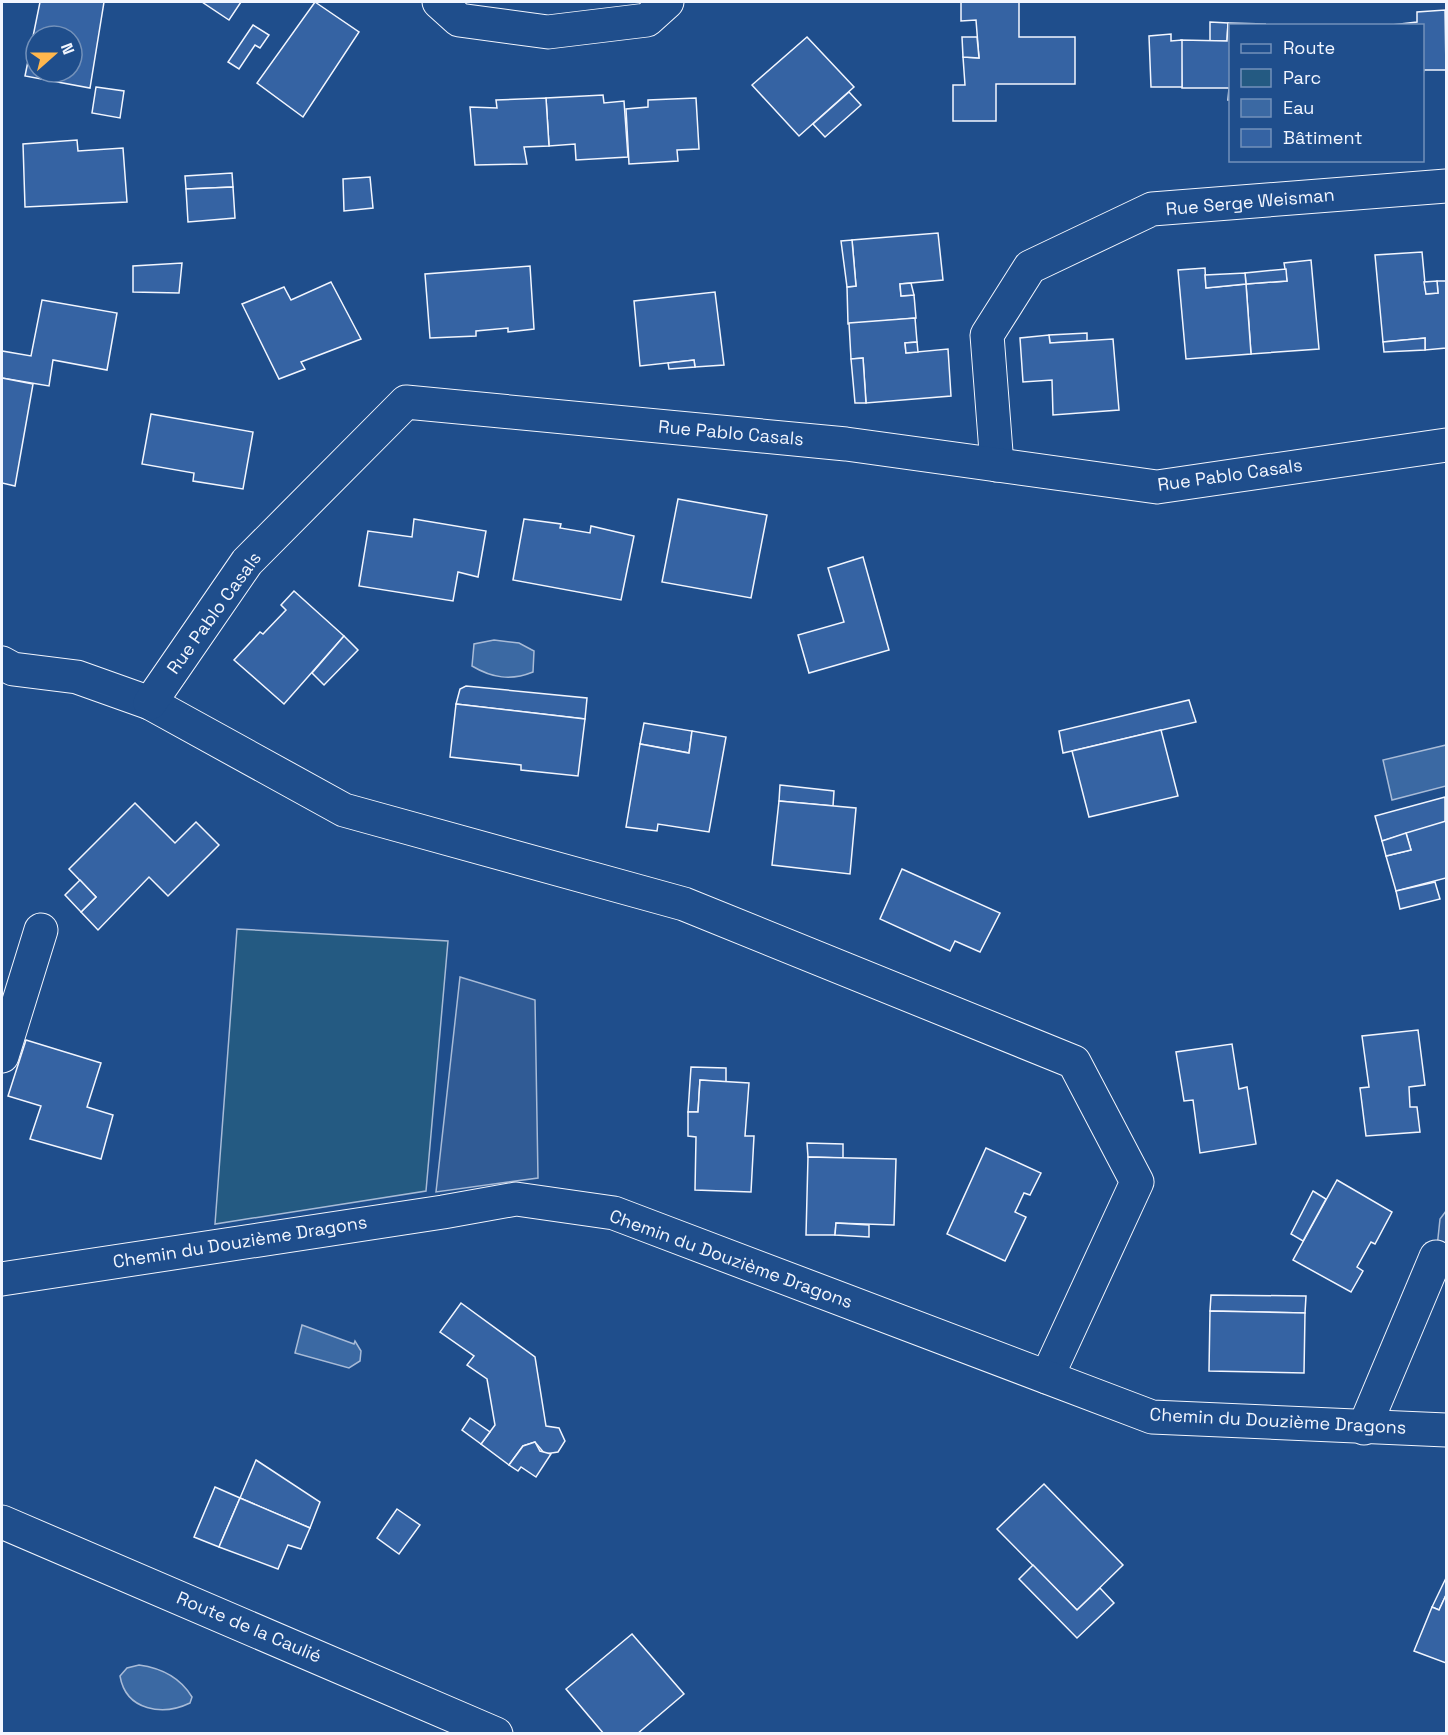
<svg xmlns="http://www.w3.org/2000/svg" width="1448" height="1735" font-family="'Space Grotesk',sans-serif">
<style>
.green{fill:#245a82;stroke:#a8bbd7;stroke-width:1.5}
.parking{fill:#305b95;stroke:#a8bbd7;stroke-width:1.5}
.water{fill:#3b69a3;stroke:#a8bbd7;stroke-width:1.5}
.building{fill:#3563a3;stroke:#f2f6ff;stroke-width:1.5;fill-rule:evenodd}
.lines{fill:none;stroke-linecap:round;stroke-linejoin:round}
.minor-casing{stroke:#f2f6ff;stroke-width:35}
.minor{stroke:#1f4e8c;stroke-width:33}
.labels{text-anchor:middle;stroke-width:4.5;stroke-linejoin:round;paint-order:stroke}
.street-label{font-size:18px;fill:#f2f6ff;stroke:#1f4e8c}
</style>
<rect width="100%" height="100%" fill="#1f4e8c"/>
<path class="green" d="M 237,929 L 448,941 L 426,1191 L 215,1224 Z"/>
<g class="parking">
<path d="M 460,977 L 535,1000 L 538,1178 L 436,1192 Z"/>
<path d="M 1446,1211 L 1446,1257 L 1436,1257 L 1440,1219 Z"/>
</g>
<g class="water">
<path d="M 494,640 L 519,643 L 534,651 L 533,672 C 511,681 492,678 472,666 L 474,644 Z"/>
<path d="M 1446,745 L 1446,786 L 1392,800 L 1383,760 Z"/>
<path d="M 302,1325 L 354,1344 L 355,1341 L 361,1351 L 360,1361 L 349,1368 L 295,1353 Z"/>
<path d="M 139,1665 C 161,1668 180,1677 192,1697 L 190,1703 C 163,1716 126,1711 120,1676 L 127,1668 Z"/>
</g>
<g class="building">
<path d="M 40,2 L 104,2 L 90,88 L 25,76 ZM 36,36 L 72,36 L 72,72 L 36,72 Z"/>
<path d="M 202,2 L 241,2 L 229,20 Z"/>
<path d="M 315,2 L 359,32 L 303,117 L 257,83 Z"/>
<path d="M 961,2 L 1019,2 L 1019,37 L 1075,37 L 1075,84 L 996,84 L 996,121 L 953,121 L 953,85 L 965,85 L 963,57 L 979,58 L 976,20 L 961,21 Z"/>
<path d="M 1445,10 L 1446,70 L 1424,70 L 1422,78 L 1422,26 L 1383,26 L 1417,22 L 1417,12 Z"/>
<path d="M 1210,22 L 1228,23 L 1227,41 L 1210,41 Z"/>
<path d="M 1228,23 L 1266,24 L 1230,26 L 1230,100 L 1228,100 L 1229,88 L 1182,88 L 1181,40 L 1227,41 Z"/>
<path d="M 253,25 L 269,35 L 260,48 L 255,45 L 239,69 L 228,62 Z"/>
<path d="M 1171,34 L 1171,41 L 1182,40 L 1182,87 L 1151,87 L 1149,36 Z"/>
<path d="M 807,37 L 854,87 L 799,136 L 752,85 Z"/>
<path d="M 962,37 L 977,37 L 979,58 L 963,57 Z"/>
<path d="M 96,87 L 124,91 L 120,118 L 92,113 Z"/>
<path d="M 849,92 L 861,105 L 825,137 L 813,124 Z"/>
<path d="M 603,95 L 604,103 L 624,101 L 628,157 L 576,160 L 575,144 L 549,146 L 546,98 Z"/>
<path d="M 546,98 L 549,146 L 524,147 L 527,164 L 475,165 L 470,107 L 497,108 L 496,100 Z"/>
<path d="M 696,98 L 699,149 L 677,150 L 678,161 L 629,164 L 626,109 L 648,107 L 648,100 Z"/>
<path d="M 77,140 L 78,151 L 123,148 L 127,202 L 25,207 L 23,144 Z"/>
<path d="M 232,173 L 233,187 L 186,189 L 185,176 Z"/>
<path d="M 370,177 L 373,208 L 344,211 L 343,179 Z"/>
<path d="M 233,187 L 235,218 L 188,222 L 186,189 Z"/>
<path d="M 938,233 L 943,280 L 900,284 L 901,296 L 914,295 L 916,318 L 848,324 L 847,287 L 856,286 L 852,240 Z"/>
<path d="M 852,240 L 856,286 L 847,287 L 841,241 Z"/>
<path d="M 1422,252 L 1426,294 L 1438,293 L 1437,281 L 1446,281 L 1446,348 L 1425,350 L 1425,338 L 1383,342 L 1375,255 Z"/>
<path d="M 1311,260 L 1319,349 L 1251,354 L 1246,284 L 1287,281 L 1284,263 Z"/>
<path d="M 182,263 L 179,293 L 133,292 L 133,266 Z"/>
<path d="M 530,266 L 534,329 L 508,332 L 508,328 L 476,331 L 476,336 L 430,338 L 425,274 Z"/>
<path d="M 1205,268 L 1206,288 L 1246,284 L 1251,354 L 1186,359 L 1178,270 Z"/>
<path d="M 1286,269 L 1287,281 L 1246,284 L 1245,273 Z"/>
<path d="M 1245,273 L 1246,284 L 1206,288 L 1205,275 Z"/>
<path d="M 1437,281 L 1438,293 L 1426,294 L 1424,282 Z"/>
<path d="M 331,282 L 361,339 L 301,362 L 305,369 L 279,379 L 242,304 L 284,287 L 291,300 Z"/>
<path d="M 911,283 L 914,295 L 901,296 L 900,284 Z"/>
<path d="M 715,292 L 724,365 L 695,367 L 694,360 L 640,366 L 634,301 Z"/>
<path d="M 42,300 L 117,313 L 107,370 L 53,360 L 49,386 L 2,378 L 2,351 L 31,356 Z"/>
<path d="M 915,318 L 917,342 L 905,343 L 906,353 L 948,349 L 951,396 L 866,403 L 863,358 L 851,359 L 849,323 Z"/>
<path d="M 1087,333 L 1087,341 L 1050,343 L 1049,335 Z"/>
<path d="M 1049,335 L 1050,343 L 1113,339 L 1119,410 L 1053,415 L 1052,380 L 1023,382 L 1020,338 Z"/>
<path d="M 1425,338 L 1425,350 L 1384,352 L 1383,342 Z"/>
<path d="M 917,342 L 918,352 L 906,353 L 905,343 Z"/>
<path d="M 863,358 L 866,403 L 855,403 L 851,359 Z"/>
<path d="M 694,360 L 695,367 L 669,369 L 668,363 Z"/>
<path d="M 2,378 L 33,384 L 15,486 L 2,483 Z"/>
<path d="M 151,414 L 253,432 L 243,489 L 193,481 L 194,473 L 142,464 Z"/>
<path d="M 678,499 L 767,515 L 751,598 L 662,582 Z"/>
<path d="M 414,519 L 486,531 L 478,577 L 458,572 L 453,601 L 359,586 L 368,531 L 412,537 Z"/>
<path d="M 524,519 L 561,524 L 560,528 L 590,533 L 591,526 L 634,536 L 621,600 L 513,580 Z"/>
<path d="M 863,557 L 889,650 L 809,673 L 798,635 L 844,622 L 828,568 Z"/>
<path d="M 294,591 L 344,636 L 284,704 L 234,660 L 260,632 L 263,634 L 286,610 L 281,605 Z"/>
<path d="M 344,636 L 358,650 L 324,685 L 312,673 Z"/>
<path d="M 466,686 L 587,698 L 585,719 L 456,704 L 460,689 Z"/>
<path d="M 1189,700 L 1196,722 L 1063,753 L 1059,731 Z"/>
<path d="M 456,704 L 585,719 L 578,776 L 521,770 L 521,765 L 450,757 Z"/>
<path d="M 644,723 L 692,731 L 689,753 L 640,744 Z"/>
<path d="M 1161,730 L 1178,796 L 1089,817 L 1072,751 Z"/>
<path d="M 692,731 L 726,737 L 709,832 L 658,824 L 657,831 L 626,827 L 640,744 L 689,753 Z"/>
<path d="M 780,785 L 834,791 L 833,806 L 779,801 Z"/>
<path d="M 1445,797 L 1445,822 L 1382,841 L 1375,816 Z"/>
<path d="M 779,801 L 856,808 L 850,874 L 772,865 Z"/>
<path d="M 135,803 L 175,843 L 196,822 L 219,845 L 168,896 L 149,877 L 98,930 L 81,912 L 96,897 L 69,869 Z"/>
<path d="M 1446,821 L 1446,878 L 1396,891 L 1386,856 L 1411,850 L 1406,833 Z"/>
<path d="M 1406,833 L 1411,850 L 1386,856 L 1382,841 Z"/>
<path d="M 902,869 L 1000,913 L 980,952 L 955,941 L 950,951 L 880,919 Z"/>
<path d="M 80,880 L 96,897 L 81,912 L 65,895 Z"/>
<path d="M 1435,882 L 1440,899 L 1400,909 L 1396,891 Z"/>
<path d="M 1418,1030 L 1425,1085 L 1409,1087 L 1410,1107 L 1417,1107 L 1420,1132 L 1366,1136 L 1360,1088 L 1369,1087 L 1362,1036 Z"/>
<path d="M 26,1040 L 101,1063 L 87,1107 L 113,1115 L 101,1159 L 30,1139 L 41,1106 L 8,1096 Z"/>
<path d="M 1232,1044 L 1239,1089 L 1247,1087 L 1256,1144 L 1200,1153 L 1193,1100 L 1184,1101 L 1176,1052 Z"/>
<path d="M 691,1067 L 726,1068 L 726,1082 L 700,1080 L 698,1112 L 688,1112 Z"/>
<path d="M 700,1080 L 749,1083 L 745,1136 L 754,1136 L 751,1192 L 695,1190 L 696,1137 L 688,1136 L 688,1112 L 698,1112 Z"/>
<path d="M 807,1143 L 843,1144 L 843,1158 L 808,1157 Z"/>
<path d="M 986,1148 L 1041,1173 L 1030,1195 L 1024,1193 L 1015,1212 L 1026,1217 L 1005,1261 L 947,1234 Z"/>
<path d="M 808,1157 L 896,1159 L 894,1225 L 836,1223 L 835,1235 L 806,1235 Z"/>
<path d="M 1337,1180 L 1392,1212 L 1375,1244 L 1371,1242 L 1357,1267 L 1363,1271 L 1351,1292 L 1293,1260 Z"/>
<path d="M 1313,1191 L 1326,1199 L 1303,1241 L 1291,1234 Z"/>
<path d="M 836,1223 L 869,1225 L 869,1237 L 835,1235 Z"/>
<path d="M 1211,1295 L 1306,1296 L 1305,1313 L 1210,1311 Z"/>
<path d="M 461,1303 L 535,1357 L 546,1426 L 559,1428 L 565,1441 L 558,1452 L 545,1454 L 535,1442 L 523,1446 L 509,1465 L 481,1444 L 495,1425 L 487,1379 L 467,1365 L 474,1356 L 440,1332 Z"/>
<path d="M 1210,1311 L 1305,1313 L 1304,1373 L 1209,1371 Z"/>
<path d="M 470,1418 L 490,1432 L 481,1444 L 462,1430 Z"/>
<path d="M 535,1442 L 540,1451 L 551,1454 L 536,1477 L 521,1467 L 518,1471 L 509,1465 L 523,1446 Z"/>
<path d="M 256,1460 L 320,1502 L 310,1528 L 240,1498 Z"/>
<path d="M 1044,1484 L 1123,1565 L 1077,1610 L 997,1529 Z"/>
<path d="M 215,1487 L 240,1498 L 219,1547 L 194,1537 Z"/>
<path d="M 240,1498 L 310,1528 L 301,1549 L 288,1545 L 278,1569 L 219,1547 Z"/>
<path d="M 397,1509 L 420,1525 L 399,1554 L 377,1538 Z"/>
<path d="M 1033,1565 L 1077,1610 L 1100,1588 L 1114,1603 L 1077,1638 L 1019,1579 Z"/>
<path d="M 1446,1578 L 1446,1595 L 1439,1610 L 1432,1607 Z"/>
<path d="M 1446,1595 L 1446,1663 L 1414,1651 L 1432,1607 L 1439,1610 Z"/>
<path d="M 632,1634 L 684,1694 L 637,1734 L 604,1734 L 566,1689 Z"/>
</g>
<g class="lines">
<g class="minor-casing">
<g id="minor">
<path d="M 439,2 L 459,20 L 548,32 L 647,20 L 667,2"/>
<path d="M 997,465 L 987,335 L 1030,267 L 1152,209 L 1446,186"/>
<path d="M 2,663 L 13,669 L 77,677 L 150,703 L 344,810 L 684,904 L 1074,1062 L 1137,1182 L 1047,1377"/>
<path d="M 150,703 L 247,562 L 406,402 L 846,444 L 1157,487 L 1446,445"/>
<path d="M 2,1056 L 41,930"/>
<path d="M 2,1279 L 443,1212 L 516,1199 L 614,1213 L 1152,1417 L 1446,1430"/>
<path d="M 1364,1428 L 1436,1257"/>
<path d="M 2,1522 L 496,1734"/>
</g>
</g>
<use href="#minor" class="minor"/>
</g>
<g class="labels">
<g class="street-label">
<text transform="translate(1250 202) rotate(-5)" y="6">Rue Serge Weisman</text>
<text transform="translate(731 433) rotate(5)" y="6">Rue Pablo Casals</text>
<text transform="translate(1230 475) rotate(-8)" y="6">Rue Pablo Casals</text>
<text transform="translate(214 613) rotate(-54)" y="6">Rue Pablo Casals</text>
<text transform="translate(240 1242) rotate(-9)" y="6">Chemin du Douzième Dragons</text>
<text transform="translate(731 1259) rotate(20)" y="6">Chemin du Douzième Dragons</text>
<text transform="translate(1278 1421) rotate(3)" y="6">Chemin du Douzième Dragons</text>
<text transform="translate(249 1627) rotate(23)" y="6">Route de la Caulié</text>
</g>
</g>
<rect width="1448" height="1735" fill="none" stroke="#f2f6ff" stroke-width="6"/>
<rect x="1229" y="24" width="195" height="138" fill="#1f4e8c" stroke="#7391ba" stroke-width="1.5"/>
<rect x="1241" y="44" width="30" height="9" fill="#1f4e8c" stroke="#7391ba" stroke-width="1.5"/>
<text x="1283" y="54" font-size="18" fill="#f2f6ff">Route</text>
<rect x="1241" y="69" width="30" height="18" fill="#245a82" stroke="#7391ba" stroke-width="1.5"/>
<text x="1283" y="84" font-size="18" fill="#f2f6ff">Parc</text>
<rect x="1241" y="99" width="30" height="18" fill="#3b69a3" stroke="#7391ba" stroke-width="1.5"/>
<text x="1283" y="114" font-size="18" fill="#f2f6ff">Eau</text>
<rect x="1241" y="129" width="30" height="18" fill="#3563a3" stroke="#7391ba" stroke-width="1.5"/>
<text x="1283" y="144" font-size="18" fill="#f2f6ff">Bâtiment</text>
<g transform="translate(54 54) rotate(69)"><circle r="28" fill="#1f4e8c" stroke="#7391ba" stroke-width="1.5"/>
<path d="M0-4.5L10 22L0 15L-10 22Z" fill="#ffb74d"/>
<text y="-9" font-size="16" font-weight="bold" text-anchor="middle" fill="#f2f6ff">N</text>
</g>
</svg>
